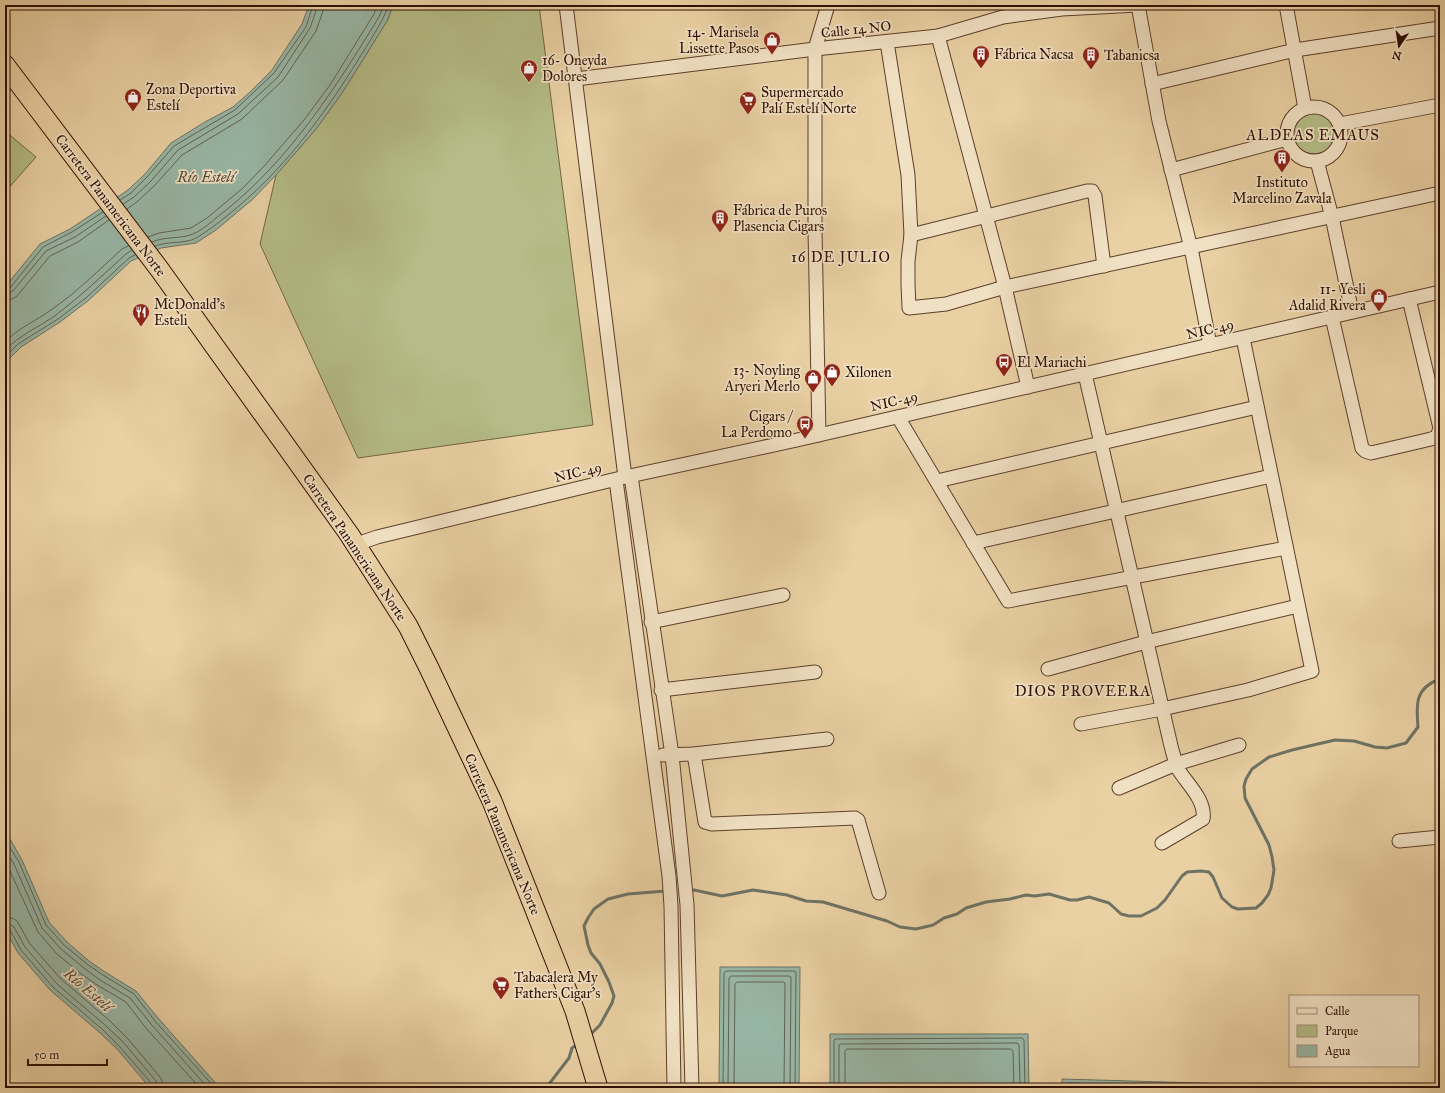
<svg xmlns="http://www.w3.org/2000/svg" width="1445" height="1093" font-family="'IM FELL Great Primer',serif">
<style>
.green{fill:#b5bc87;stroke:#726544}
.water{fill:#98b7a6;stroke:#6e7364}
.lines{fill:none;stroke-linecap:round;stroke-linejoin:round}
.shore{stroke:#636254;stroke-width:1}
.stream{stroke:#6e7364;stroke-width:3}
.minor-casing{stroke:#5d3f2a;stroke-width:15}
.highway-casing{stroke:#2e0e01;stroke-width:21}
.minor{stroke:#f1e1c4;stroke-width:13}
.highway{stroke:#ead1a4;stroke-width:19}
.labels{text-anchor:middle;stroke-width:3.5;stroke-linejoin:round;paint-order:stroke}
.street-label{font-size:14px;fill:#2e0e01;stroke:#f1e1c4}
.poi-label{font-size:14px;fill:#2e0e01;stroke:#f1e1c4;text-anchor:start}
.neighbourhood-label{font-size:15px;letter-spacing:1px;fill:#2e0e01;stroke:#f1e1c4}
.water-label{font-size:15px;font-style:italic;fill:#53493b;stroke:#f1e1c4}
</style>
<rect width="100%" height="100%" fill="#ead1a4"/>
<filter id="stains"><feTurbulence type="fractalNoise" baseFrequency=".005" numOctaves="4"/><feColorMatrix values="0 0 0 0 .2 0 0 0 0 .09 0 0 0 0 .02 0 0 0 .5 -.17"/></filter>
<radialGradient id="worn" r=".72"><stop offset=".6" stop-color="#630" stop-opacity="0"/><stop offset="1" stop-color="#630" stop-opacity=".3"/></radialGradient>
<g class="green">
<path d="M 393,5 L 539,5 L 593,425 L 358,458 L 260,244 L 276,175 L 316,129 L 342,93 L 387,21 Z"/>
<circle cx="1314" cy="133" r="21"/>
<path d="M 5,131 L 36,157 L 5,192 Z"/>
</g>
<g class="water">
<path d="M 309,5 L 393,5 L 387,21 L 342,93 L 316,129 L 276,175 L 253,199 L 216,230 L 196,243 L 161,248 L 131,261 L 89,300 L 60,322 L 21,347 L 5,363 L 5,287 L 40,244 L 70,229 L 128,190 L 145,174 L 171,143 L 205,122 L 233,107 L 249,93 L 272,70 L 302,24 Z"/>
<path d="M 5,835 L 10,839 L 22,860 L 49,922 L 67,942 L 89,961 L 105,972 L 136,991 L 158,1018 L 220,1088 L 150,1088 L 117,1049 L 99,1032 L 50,990 L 18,953 L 8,935 L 5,928 Z"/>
<path d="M 720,967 L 800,967 L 799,1088 L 719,1088 Z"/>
<path d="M 830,1034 L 1028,1034 L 1029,1088 L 830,1088 Z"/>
<path d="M 1062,1079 L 1270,1085 L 1270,1088 L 1062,1088 Z"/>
</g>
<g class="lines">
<g class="shore">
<path d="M 120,200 L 131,193 L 147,177 L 174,146 L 235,110 L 274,73 L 306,27 L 313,5"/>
<path d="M 123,204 L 134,197 L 151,181 L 178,150 L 238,114 L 278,77 L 310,28 L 318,5"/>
<path d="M 127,209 L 138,201 L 155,185 L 182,155 L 242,119 L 283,80 L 316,31 L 323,11 L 324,5"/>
<path d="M 148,237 L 159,233 L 191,228 L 207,218 L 243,188 L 265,165 L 304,120 L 330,85 L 374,14 L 377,5"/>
<path d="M 152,242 C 165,236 182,239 193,234 C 205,229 215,218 225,211 C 291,158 336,87 379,17 L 384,5"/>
<path d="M 155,246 C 167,241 186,244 196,238 C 208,231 218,223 228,215 C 281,173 323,117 358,60 C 369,42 381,25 389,5"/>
<path d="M 5,289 L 10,288 L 43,247 L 72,232 L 103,212"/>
<path d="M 5,294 L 13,291 L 46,251 L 75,237 L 106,216"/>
<path d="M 5,300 L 12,299 L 17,296 L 50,256 L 78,242 L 109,220"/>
<path d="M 5,342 C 18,328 36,321 51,310 C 77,292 99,270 122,249 L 128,246"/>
<path d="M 5,350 C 20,335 39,327 56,315 C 81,296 103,275 126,254 L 132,250"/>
<path d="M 5,357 L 18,344 L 58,319 L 87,297 L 129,258 L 135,255"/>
<path d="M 5,840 L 19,862 L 46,925 L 64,945 L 87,964 L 103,975 L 134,994 L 155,1021 L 215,1088"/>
<path d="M 5,849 L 14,864 L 42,928 L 61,949 L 84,968 L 100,980 L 130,998 L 151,1024 L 208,1088"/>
<path d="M 5,860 L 38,932 L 57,954 L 80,973 L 97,985 L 126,1002 L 146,1028 L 200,1088"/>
<path d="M 5,917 L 12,918 L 17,921 L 30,944 L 61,979 L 110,1021 L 128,1039 L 160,1077 L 163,1083 L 164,1088"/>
<path d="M 5,923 L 10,924 L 14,927 L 25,947 L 57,984 L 105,1025 L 124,1043 L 156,1081 L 158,1088"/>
<path d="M 5,928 L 10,930 L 21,950 L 53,987 L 102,1029 L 120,1047 L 152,1084 L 153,1088"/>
<path d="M 723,1088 L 724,973 L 726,971 L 794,971 L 796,972 L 795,1088"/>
<path d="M 728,1088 L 729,978 L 731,976 L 789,976 L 791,977 L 790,1088"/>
<path d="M 734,1088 L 735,984 L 737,982 L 783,982 L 785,983 L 784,1088"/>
<path d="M 834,1088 L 834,1040 L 835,1039 L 1022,1038 L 1024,1040 L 1025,1088"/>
<path d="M 839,1088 L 839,1045 L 841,1044 L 1017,1043 L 1019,1045 L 1020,1088"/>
<path d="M 845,1088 L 845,1051 L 847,1049 L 1011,1049 L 1013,1051 L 1014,1088"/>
<path d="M 1066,1088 L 1066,1084 L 1068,1083 L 1226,1088"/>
</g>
<g class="stream">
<path d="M 689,891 L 694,890 L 722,896 L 753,890 L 787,895 L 806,901 L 823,902 L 887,921 L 900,927 L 916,929 L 933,925 L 944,918 L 957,914 L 966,908 L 986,902 L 1010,899 L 1026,895 L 1035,896 L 1049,894 L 1070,900 L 1077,900 L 1089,897 L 1109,903 L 1121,914 L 1129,916 L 1141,916 L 1157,908 L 1165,900 L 1182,876 L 1187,872 L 1201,871 L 1209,872 L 1213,877 L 1222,898 L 1232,907 L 1238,909 L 1256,908 L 1262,903 L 1268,895 L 1271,888 L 1274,870 L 1272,857 L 1269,845 L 1245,798 L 1244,786 L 1246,779 L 1252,769 L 1269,757 L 1292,750 L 1335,740 L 1354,741 L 1375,747 L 1387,748 L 1406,743 L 1418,727 C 1416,704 1415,688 1440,679"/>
<path d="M 589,1036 L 600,1025 L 612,1003 L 614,996 L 609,982 L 600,964 L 591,953 L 588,945 L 584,926 L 588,918 L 594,909 L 608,899 L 628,894 L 666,891"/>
<path d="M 546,1088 L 569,1058 L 572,1048 L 578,1044"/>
</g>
<g class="minor-casing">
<g id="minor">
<path d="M 566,5 L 625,477"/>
<path d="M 1138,5 L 1159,121 L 1191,248 L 1210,345"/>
<path d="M 1286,5 L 1305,108"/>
<path d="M 938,36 L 1005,287 L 1028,387"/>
<path d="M 887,42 L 908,175 L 911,235 L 908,261 L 908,284 L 909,308 L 946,304 L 1005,287 L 1440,193"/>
<path d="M 576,79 L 815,49 L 938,36 L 1003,17 L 1062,9 L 1138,5"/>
<path d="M 1152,84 L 1295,50 L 1440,28"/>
<circle cx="1314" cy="134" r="27"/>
<path d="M 1340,124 L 1440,105"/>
<path d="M 1317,161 L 1332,217 L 1352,312"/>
<path d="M 1171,170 L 1287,139"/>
<path d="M 911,235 L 1087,191 L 1092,191 L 1095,196 L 1104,266"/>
<path d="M 1332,317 L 1362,448 L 1365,451 L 1371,453 L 1431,439 L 1437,437 L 1440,428 L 1409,299"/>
<path d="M 1085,374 L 1171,746 C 1173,753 1175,762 1178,769 C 1187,784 1206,800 1203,819 L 1162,843"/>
<path d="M 898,417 L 1008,601 L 1286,548"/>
<path d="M 819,435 L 815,229 L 815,49 L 828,5"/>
<path d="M 631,476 L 672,755 L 687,905 L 692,1088"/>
<path d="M 616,480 L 669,876 L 671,906 L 674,1088"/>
<path d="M 937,481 L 1257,407"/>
<path d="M 973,543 L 1271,476"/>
<path d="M 357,544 L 377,537 L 625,477 L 797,440 L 1440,292"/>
<path d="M 651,622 L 783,595"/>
<path d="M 1048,669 L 1146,642 L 1298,606"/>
<path d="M 661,690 L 815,672"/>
<path d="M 1081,724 L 1162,709 L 1248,690 L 1312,671 L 1243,338"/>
<path d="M 694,754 L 705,822 L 712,824 L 855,818 L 858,820 L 879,893"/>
<path d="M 663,755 L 694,754 L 827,739"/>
<path d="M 1119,788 L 1176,764 L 1239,745"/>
<path d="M 1399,841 L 1440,837"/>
</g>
</g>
<g class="highway-casing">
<path id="highway" d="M 5,65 L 160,270 L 349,534 L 408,626 L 429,668 L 492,801 L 575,1011 L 598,1088"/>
</g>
<use href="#minor" class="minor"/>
<use href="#highway" class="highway"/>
</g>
<defs>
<g id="shop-pin" transform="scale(0.9)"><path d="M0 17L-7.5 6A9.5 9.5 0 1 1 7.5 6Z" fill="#8f2418" stroke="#f1e1c4"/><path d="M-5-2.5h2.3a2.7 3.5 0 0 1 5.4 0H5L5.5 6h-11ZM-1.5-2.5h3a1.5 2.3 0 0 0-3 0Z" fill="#fff"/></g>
<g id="building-pin" transform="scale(0.9)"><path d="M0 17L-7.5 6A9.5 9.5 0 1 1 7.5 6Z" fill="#8f2418" stroke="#f1e1c4"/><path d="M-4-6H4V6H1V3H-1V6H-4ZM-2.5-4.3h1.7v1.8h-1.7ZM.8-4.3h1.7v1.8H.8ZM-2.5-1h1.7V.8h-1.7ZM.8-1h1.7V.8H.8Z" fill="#fff"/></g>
<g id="supermarket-pin" transform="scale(0.9)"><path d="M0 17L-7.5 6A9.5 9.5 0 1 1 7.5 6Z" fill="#8f2418" stroke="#f1e1c4"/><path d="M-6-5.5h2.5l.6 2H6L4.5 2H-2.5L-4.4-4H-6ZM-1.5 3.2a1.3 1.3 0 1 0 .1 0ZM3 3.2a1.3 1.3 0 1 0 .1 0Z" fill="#fff"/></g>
<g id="restaurant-pin" transform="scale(0.9)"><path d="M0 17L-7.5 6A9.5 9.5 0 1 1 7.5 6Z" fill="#8f2418" stroke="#f1e1c4"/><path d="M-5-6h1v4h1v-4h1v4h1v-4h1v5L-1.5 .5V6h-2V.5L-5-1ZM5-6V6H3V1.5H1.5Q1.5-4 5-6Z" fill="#fff"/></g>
<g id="bus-pin" transform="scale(0.9)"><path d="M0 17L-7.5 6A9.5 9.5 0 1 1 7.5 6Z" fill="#8f2418" stroke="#f1e1c4"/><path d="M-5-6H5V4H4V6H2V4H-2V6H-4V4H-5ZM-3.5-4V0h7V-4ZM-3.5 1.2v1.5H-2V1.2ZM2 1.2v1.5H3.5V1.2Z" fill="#fff"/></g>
</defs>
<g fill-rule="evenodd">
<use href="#shop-pin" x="772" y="40"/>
<use href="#building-pin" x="981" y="54"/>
<use href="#building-pin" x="1091" y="55"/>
<use href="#shop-pin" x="529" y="68"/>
<use href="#shop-pin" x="133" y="97"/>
<use href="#supermarket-pin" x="748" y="100"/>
<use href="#building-pin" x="1282" y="158"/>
<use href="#building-pin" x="720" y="218"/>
<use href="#shop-pin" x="1379" y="297"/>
<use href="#restaurant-pin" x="141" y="312"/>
<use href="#bus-pin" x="1004" y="362"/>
<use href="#shop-pin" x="832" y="372"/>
<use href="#shop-pin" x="813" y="378"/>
<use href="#bus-pin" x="805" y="424"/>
<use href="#supermarket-pin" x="501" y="985"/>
</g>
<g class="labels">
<g class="street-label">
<text transform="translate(856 29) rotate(-6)" y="5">Calle 14 NO</text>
<text transform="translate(111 205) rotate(53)" y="5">Carretera Panamericana Norte</text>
<text transform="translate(1210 329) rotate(-13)" y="5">NIC-49</text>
<text transform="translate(894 401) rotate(-13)" y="5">NIC-49</text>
<text transform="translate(578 472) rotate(-13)" y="5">NIC-49</text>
<text transform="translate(355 547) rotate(56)" y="5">Carretera Panamericana Norte</text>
<text transform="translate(503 834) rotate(67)" y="5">Carretera Panamericana Norte</text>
</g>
<g class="poi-label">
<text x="759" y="37" text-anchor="end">14- Marisela<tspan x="759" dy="16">Lissette Pasos</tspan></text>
<text x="994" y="59">Fábrica Nacsa</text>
<text x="1104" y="60">Tabanicsa</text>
<text x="542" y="65">16- Oneyda<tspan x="542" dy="16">Dolores</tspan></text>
<text x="146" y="94">Zona Deportiva<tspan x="146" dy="16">Estelí</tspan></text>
<text x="761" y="97">Supermercado<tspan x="761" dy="16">Palí Estelí Norte</tspan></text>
<text x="1282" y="187" text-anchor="middle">Instituto<tspan x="1282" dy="16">Marcelino Zavala</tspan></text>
<text x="733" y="215">Fábrica de Puros<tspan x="733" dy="16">Plasencia Cigars</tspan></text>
<text x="1366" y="294" text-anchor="end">11- Yesli<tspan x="1366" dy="16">Adalid Rivera</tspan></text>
<text x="154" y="309">McDonald's<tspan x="154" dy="16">Esteli</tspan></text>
<text x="1017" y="367">El Mariachi</text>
<text x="800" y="375" text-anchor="end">13- Noyling<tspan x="800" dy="16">Aryeri Merlo</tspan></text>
<text x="845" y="377">Xilonen</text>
<text x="792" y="421" text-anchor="end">Cigars /<tspan x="792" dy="16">La Perdomo</tspan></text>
<text x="514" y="982">Tabacalera My<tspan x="514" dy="16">Fathers Cigar's</tspan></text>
</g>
<g class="neighbourhood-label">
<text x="1313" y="140">ALDEAS EMAUS</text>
<text x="841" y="262">16 DE JULIO</text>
<text x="1083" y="696">DIOS PROVEERA</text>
</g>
<g class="water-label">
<text x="206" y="182">Río Estelí</text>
<text transform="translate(88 990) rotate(41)" y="5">Río Estelí</text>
</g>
</g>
<rect width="1445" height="1093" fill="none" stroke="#ead1a4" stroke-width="20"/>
<rect x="6" y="6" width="1433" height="1081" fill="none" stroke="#2e0e01" stroke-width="2"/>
<rect x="10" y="10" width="1425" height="1073" fill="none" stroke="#2e0e01"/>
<rect x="1289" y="995" width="130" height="72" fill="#f1e1c4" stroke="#a38d76"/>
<rect x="1297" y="1008" width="20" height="6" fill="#f1e1c4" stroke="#a38d76"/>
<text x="1325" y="1015" font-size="12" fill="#2e0e01">Calle</text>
<rect x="1297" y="1025" width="20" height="12" fill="#b5bc87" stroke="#a38d76"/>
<text x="1325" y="1035" font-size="12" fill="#2e0e01">Parque</text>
<rect x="1297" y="1045" width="20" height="12" fill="#98b7a6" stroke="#a38d76"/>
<text x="1325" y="1055" font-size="12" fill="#2e0e01">Agua</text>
<g transform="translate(1399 46) rotate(193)" stroke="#f1e1c4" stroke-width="3" paint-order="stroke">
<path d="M0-3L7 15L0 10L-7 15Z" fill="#2e0e01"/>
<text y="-6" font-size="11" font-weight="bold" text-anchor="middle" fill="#2e0e01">N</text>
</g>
<path d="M28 1059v6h79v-6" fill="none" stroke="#2e0e01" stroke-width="2"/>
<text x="34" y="1059" font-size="12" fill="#2e0e01" stroke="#f1e1c4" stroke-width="3" paint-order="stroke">50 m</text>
<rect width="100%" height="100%" filter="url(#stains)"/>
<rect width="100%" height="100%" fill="url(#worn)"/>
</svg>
